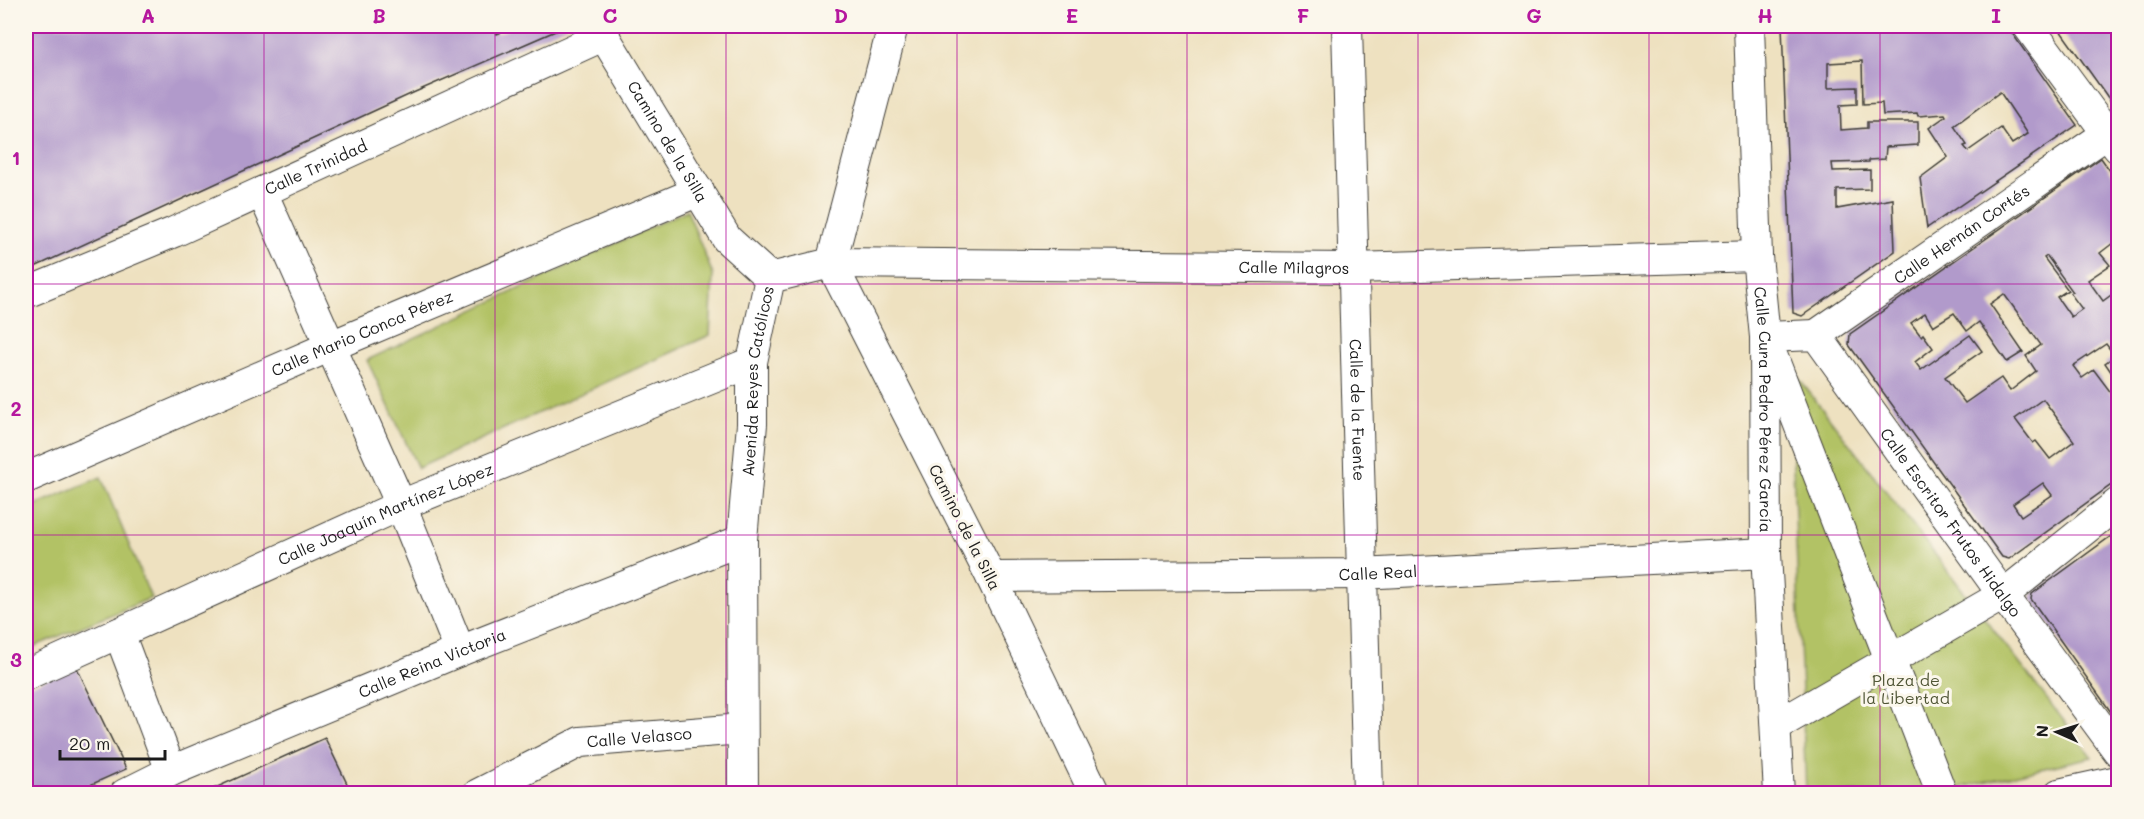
<svg xmlns="http://www.w3.org/2000/svg" width="2144" height="819" font-family="Mali,sans-serif">
<style>
.green{fill:#b2c265;stroke:#676f40;stroke-width:1.5}
.building{fill:#b19acb;fill-rule:evenodd}
.lines{fill:none;stroke-linecap:round;stroke-linejoin:round}
.street-casing{stroke:#3c3a35;stroke-width:32}
.street{stroke:#fff;stroke-width:30}
.grid{fill:none;stroke:#b5179e;stroke-width:1.5;stroke-opacity:0.55}
.labels{text-anchor:middle;stroke-width:6;stroke-linejoin:round;paint-order:stroke}
.street-label{font-size:16px;fill:#1c1c1c;stroke:#fbf7ec}
.park-label{font-size:16px;fill:#505636;stroke:#fbf7ec}
.neatline{fill:none;stroke:#b5179e;stroke-width:2}
.grid-label{font-size:20px;text-anchor:middle;font-weight:bold;fill:#b5179e}
</style>
<rect width="100%" height="100%" fill="#fbf7ec"/>
<filter id="ink" filterUnits="userSpaceOnUse"><feTurbulence type="fractalNoise" baseFrequency=".0167" numOctaves="2"/><feDisplacementMap in="SourceGraphic" scale="12" xChannelSelector="R" yChannelSelector="G"/><feConvolveMatrix kernelMatrix="1 2 1 2 8 2 1 2 1" color-interpolation-filters="sRGB"/></filter>
<filter id="wash" filterUnits="userSpaceOnUse"><feTurbulence type="fractalNoise" baseFrequency=".008" numOctaves="4" result="noise"/><feDisplacementMap in="SourceGraphic" scale="24" xChannelSelector="R" yChannelSelector="G"/><feGaussianBlur stdDeviation="1.35" result="paint"/><feColorMatrix in="noise" values="0 0 0 0 0 0 0 0 0 0 0 0 0 0 0 0 0 1.4 0 .05"/><feComposite in="paint" operator="in"/></filter>
<g filter="url(#wash)">
<rect width="100%" height="100%" fill="#eee1c0"/>
<g class="green">
<path d="M 687,210 L 713,275 L 710,335 L 418,468 L 367,360 Z"/>
<path d="M 1789,366 L 2092,757 L 1937,793 L 1806,793 Z"/>
<path d="M 101,477 L 151,598 L 26,650 L 26,509 Z"/>
</g>
<g id="blocks">
<g class="building">
<path d="M 26,26 L 494,26 L 497,34 L 516,26 L 567,26 L 415,92 L 26,271 Z"/>
<path d="M 1782,26 L 2007,26 L 2077,125 L 1927,228 L 1920,178 L 1948,157 L 1929,128 L 1946,116 L 1945,114 L 1918,116 L 1917,113 L 1883,115 L 1882,103 L 1863,104 L 1862,61 L 1828,63 L 1828,88 L 1857,87 L 1857,104 L 1840,105 L 1841,130 L 1867,128 L 1867,122 L 1918,122 L 1918,145 L 1886,147 L 1885,159 L 1869,160 L 1869,162 L 1832,163 L 1833,171 L 1870,170 L 1870,189 L 1837,190 L 1837,209 L 1893,199 L 1895,251 L 1802,316 L 1793,313 ZM 2000,92 L 2028,134 L 2012,144 L 2001,128 L 1968,151 L 1964,146 L 1967,145 L 1954,126 Z"/>
<path d="M 2057,26 L 2118,26 L 2118,112 L 2102,89 Z"/>
<path d="M 2101,158 L 2118,182 L 2118,251 L 2113,243 L 2100,253 L 2110,265 L 2088,280 L 2103,301 L 2118,290 L 2118,382 L 2105,363 L 2115,356 L 2106,344 L 2073,366 L 2082,378 L 2094,370 L 2118,402 L 2118,480 L 2009,559 L 2002,557 L 1849,345 L 1850,334 ZM 2047,256 L 2073,292 L 2070,293 L 2082,309 L 2071,317 L 2057,297 L 2068,290 L 2044,258 ZM 2004,294 L 2041,345 L 2026,356 L 2036,371 L 2010,391 L 2001,378 L 1965,403 L 1945,377 L 1982,351 L 1970,335 L 1921,370 L 1915,362 L 1933,348 L 1923,334 L 1921,336 L 1911,323 L 1925,313 L 1933,326 L 1954,313 L 1967,331 L 1979,322 L 2007,362 L 2023,352 L 1990,304 ZM 2043,399 L 2074,441 L 2050,459 L 2036,441 L 2033,443 L 2015,419 ZM 2043,483 L 2052,495 L 2021,516 L 2013,504 Z"/>
<path d="M 2118,531 L 2118,722 L 2031,599 L 2032,594 Z"/>
<path d="M 76,666 L 126,769 L 70,794 L 26,794 L 26,688 Z"/>
<path d="M 325,738 L 352,794 L 202,794 Z"/>
</g>
</g>
</g>
<g filter="url(#ink)">
<use href="#blocks" fill-opacity="0" stroke="#3c3a35" stroke-width="1.5"/>
<g class="lines">
<g class="street-casing">
<g id="street">
<path id="s1" d="M 598,26 L 727,239 L 770,278"/>
<path id="s2" d="M 1347,26 L 1368,794"/>
<path id="s3" d="M 1749,26 L 1757,256 L 1765,337 L 1766,553 L 1779,794"/>
<path d="M 2028,26 L 2118,148"/>
<path d="M 262,192 L 401,505 L 460,651"/>
<path id="s4" d="M 26,293 L 174,232 L 605,35"/>
<path id="s5" d="M 1816,335 L 2108,133"/>
<path id="s6" d="M 26,478 L 331,346 L 699,191"/>
<path id="s7" d="M 991,577 L 1361,574 L 1766,553"/>
<path d="M 119,633 L 171,771"/>
<path id="s8" d="M 26,675 L 401,505 L 752,362"/>
<path d="M 1776,726 L 2003,595 L 2118,503"/>
<path id="s9" d="M 125,794 L 171,771 L 460,651 L 742,540"/>
<path id="s10" d="M 478,794 L 580,742 L 742,729"/>
<path id="s11" d="M 743,794 L 742,540 L 752,424 L 752,362 L 770,278 L 831,263 L 893,26"/>
<path id="s12" d="M 1095,794 L 991,577 L 831,263 L 1353,268 L 1757,256"/>
<path id="s13" d="M 1942,794 L 1765,337 L 1816,335 L 2003,595 L 2118,751"/>
<path d="M 2059,794 L 2118,781"/>
</g>
</g>
<use href="#street" class="street"/>
</g>
</g>
<path class="grid" d="M 264,26 L 264,794M 495,26 L 495,794M 726,26 L 726,794M 957,26 L 957,794M 1187,26 L 1187,794M 1418,26 L 1418,794M 1649,26 L 1649,794M 1880,26 L 1880,794M 26,284 L 2118,284M 26,535 L 2118,535"/>
<g class="labels">
<g class="street-label">
<text dy="6" stroke="none"><textPath href="#s1" startOffset="135">Camino de la Silla</textPath></text>
<text dy="6" stroke="none"><textPath href="#s4" startOffset="316">Calle Trinidad</textPath></text>
<text dy="6" stroke="none"><textPath href="#s5" startOffset="177">Calle Hernán Cortés</textPath></text>
<text dy="6" stroke="none"><textPath href="#s12" startOffset="1056">Calle Milagros</textPath></text>
<text dy="6" stroke="none"><textPath href="#s6" startOffset="366">Calle Mario Conca Pérez</textPath></text>
<text dy="6" stroke="none"><textPath href="#s11" startOffset="414">Avenida Reyes Católicos</textPath></text>
<text dy="6" stroke="none"><textPath href="#s2" startOffset="384">Calle de la Fuente</textPath></text>
<text dy="6" stroke="none"><textPath href="#s3" startOffset="384">Calle Cura Pedro Pérez García</textPath></text>
<text dy="6" stroke="none"><textPath href="#s8" startOffset="394">Calle Joaquín Martínez López</textPath></text>
<text dy="6" stroke="none"><textPath href="#s13" startOffset="772">Calle Escritor Frutos Hidalgo</textPath></text>
<text transform="translate(965 527) rotate(63)" y="6">Camino de la Silla</text>
<text dy="6" stroke="none"><textPath href="#s7" startOffset="387">Calle Real</textPath></text>
<text dy="6" stroke="none"><textPath href="#s9" startOffset="334">Calle Reina Victoria</textPath></text>
<text dy="6" stroke="none"><textPath href="#s10" startOffset="174">Calle Velasco</textPath></text>
</g>
<g class="park-label">
<text x="1906" y="686">Plaza de<tspan x="1906" dy="18">la Libertad</tspan></text>
</g>
</g>
<rect width="2144" height="819" fill="none" stroke="#fbf7ec" stroke-width="66"/>
<g transform="translate(2057 732) rotate(273)" stroke="#fbf7ec" stroke-width="4.5" paint-order="stroke">
<path d="M0-4.5L10 22L0 15L-10 22Z" fill="#1c1c1c"/>
<text y="-9" font-size="16" font-weight="bold" text-anchor="middle" fill="#1c1c1c">N</text>
</g>
<path d="M60 750v9h105v-9" fill="none" stroke="#1c1c1c" stroke-width="3"/>
<text x="69" y="750" font-size="18" fill="#1c1c1c" stroke="#fbf7ec" stroke-width="4.5" paint-order="stroke">20 m</text>
<rect x="33" y="33" width="2078" height="753" class="neatline"/>
<g class="grid-label">
<text x="148" y="23">A</text>
<text x="379" y="23">B</text>
<text x="610" y="23">C</text>
<text x="841" y="23">D</text>
<text x="1072" y="23">E</text>
<text x="1303" y="23">F</text>
<text x="1534" y="23">G</text>
<text x="1765" y="23">H</text>
<text x="1996" y="23">I</text>
<text x="16" y="165">1</text>
<text x="16" y="416">2</text>
<text x="16" y="667">3</text>
</g>
</svg>
